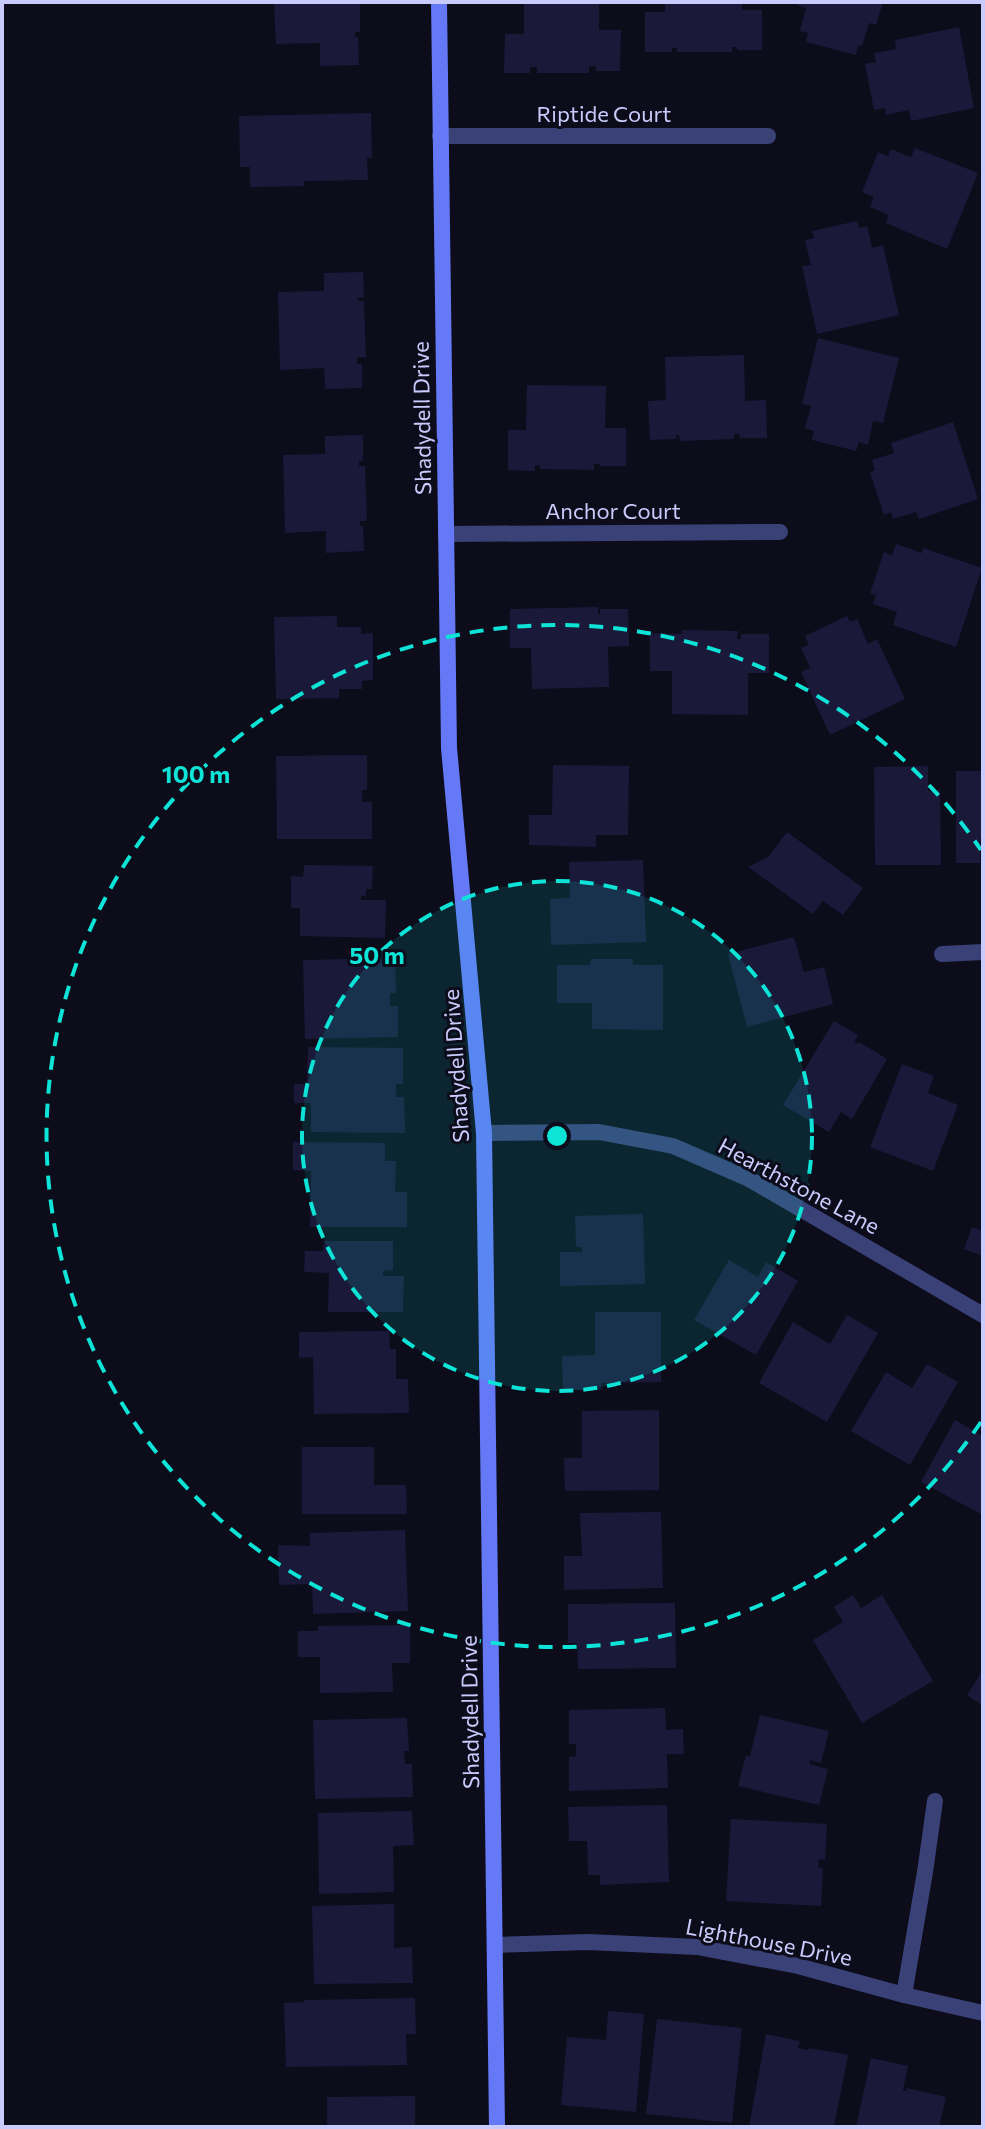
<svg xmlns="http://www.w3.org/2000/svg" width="985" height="2129" font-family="Commissioner,sans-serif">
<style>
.building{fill:#1a193a}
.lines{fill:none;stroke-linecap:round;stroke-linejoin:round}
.street{stroke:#394177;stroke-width:16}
.secondary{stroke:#6579f6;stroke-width:16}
.ring{fill:none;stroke:#0de3d6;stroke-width:4;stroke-dasharray:14 10}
.labels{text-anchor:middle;stroke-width:6;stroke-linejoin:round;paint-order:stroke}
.street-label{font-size:22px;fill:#c9cbfc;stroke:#0c0c1b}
.centre{fill:#0de3d6;stroke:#0c0c1b;stroke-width:4}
.ring-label{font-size:24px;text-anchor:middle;font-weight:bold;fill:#0de3d6;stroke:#0c0c1b;stroke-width:6;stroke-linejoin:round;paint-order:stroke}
</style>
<rect width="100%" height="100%" fill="#0c0c1b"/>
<g class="building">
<path d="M 274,2 L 360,2 L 360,32 L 355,32 L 355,37 L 358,37 L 359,65 L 320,66 L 320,43 L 276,44 Z"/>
<path d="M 524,2 L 599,2 L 599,30 L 621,30 L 620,71 L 596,71 L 596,66 L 589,66 L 589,73 L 537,73 L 537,67 L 530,67 L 530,73 L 504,73 L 505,34 L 524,34 Z"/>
<path d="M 665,2 L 742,2 L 742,10 L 762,10 L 762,50 L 737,50 L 737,47 L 732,47 L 732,52 L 677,52 L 677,48 L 672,48 L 672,52 L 645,52 L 645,12 L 665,12 Z"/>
<path d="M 798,2 L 883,2 L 876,25 L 869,23 L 862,46 L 858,45 L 856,55 L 806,42 L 808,33 L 800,31 L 806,8 L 797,5 Z"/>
<path d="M 959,27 L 974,108 L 911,121 L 909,110 L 886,115 L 885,108 L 874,110 L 865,64 L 876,62 L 874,53 L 896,49 L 895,40 Z"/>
<path d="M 371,113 L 372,158 L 367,158 L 368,180 L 304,181 L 304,186 L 250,187 L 250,167 L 240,167 L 239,116 Z"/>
<path d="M 915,148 L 978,173 L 947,249 L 886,223 L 889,215 L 870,207 L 874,197 L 862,192 L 878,152 L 888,156 L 891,149 L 911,157 Z"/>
<path d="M 857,221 L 859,228 L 867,226 L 872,248 L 883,245 L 899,315 L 817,334 L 802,266 L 811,265 L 805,240 L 814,238 L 812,231 Z"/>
<path d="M 363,272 L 364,297 L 358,298 L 358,301 L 364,301 L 366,357 L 357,358 L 357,364 L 362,364 L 362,388 L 325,389 L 324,368 L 280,370 L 278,292 L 324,291 L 324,273 Z"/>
<path d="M 818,338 L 899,358 L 883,423 L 873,421 L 868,445 L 859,442 L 856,451 L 812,440 L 814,431 L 805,428 L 811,406 L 802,404 Z"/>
<path d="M 744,355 L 745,401 L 766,400 L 767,438 L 740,438 L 739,434 L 734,434 L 734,439 L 680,441 L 679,435 L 676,435 L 676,439 L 650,440 L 648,401 L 666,400 L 665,357 Z"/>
<path d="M 527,385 L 606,386 L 605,428 L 626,428 L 626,466 L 600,466 L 600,464 L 594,464 L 594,470 L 540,469 L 540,465 L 535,465 L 535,471 L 508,470 L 508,430 L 526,430 Z"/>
<path d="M 953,422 L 978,499 L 919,519 L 916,512 L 893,519 L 891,512 L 884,515 L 870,472 L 875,470 L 872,460 L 894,453 L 891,443 Z"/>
<path d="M 363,435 L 363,461 L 359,461 L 359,466 L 365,466 L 367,521 L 360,521 L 360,526 L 363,526 L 364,551 L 326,553 L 326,531 L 285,533 L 283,455 L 325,454 L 325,436 Z"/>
<path d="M 896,544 L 922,553 L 923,548 L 982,568 L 956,647 L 893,625 L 897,612 L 873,604 L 876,595 L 870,593 L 884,552 L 892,555 Z"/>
<path d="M 598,607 L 598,614 L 600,614 L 600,609 L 628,609 L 629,646 L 608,647 L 609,687 L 532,689 L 531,648 L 510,648 L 510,609 Z"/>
<path d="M 337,616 L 337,627 L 361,627 L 361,634 L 373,633 L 373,680 L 362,681 L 362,689 L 339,689 L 339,698 L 276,699 L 274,617 Z"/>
<path d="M 847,616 L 850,622 L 857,619 L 868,644 L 877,639 L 905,699 L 830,735 L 801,672 L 810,668 L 801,648 L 809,645 L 805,636 Z"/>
<path d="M 682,630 L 738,631 L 737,639 L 741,639 L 741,634 L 769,634 L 769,673 L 748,673 L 748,715 L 672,714 L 672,671 L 650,671 L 650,633 L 682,634 Z"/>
<path d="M 367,755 L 367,790 L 362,790 L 362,802 L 372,802 L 372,839 L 277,839 L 276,756 Z"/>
<path d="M 553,765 L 629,766 L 628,835 L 596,835 L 596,847 L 529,845 L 529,815 L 552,815 Z"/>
<path d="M 928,766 L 928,791 L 940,790 L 941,865 L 875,865 L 874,767 Z"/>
<path d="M 956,771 L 983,771 L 983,841 L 980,841 L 980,863 L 956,863 Z"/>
<path d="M 787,832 L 863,888 L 843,915 L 823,901 L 813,914 L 748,867 L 768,857 Z"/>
<path d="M 643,860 L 646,942 L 551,945 L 550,899 L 570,898 L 569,862 Z"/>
<path d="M 304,865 L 373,866 L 372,889 L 366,889 L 366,896 L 361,896 L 361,900 L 386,900 L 385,938 L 300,936 L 300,908 L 291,908 L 291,876 L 303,877 Z"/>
<path d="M 794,937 L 804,972 L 824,967 L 833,1004 L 747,1027 L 728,954 Z"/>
<path d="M 395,958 L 396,993 L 390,993 L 390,1006 L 398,1006 L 398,1037 L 305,1039 L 303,960 Z"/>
<path d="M 591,959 L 633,959 L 633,965 L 663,965 L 663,1030 L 592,1029 L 592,1003 L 557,1003 L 557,965 L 590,965 Z"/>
<path d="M 834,1021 L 858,1035 L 854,1042 L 858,1044 L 859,1042 L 887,1059 L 852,1119 L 841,1112 L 829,1132 L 783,1105 Z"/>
<path d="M 308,1047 L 403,1048 L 403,1084 L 396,1084 L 396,1097 L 404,1097 L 405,1133 L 311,1132 L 311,1103 L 294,1103 L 294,1084 L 307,1084 Z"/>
<path d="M 902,1064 L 934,1076 L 928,1093 L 958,1105 L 933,1171 L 870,1147 Z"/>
<path d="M 293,1142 L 385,1143 L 385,1161 L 396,1161 L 395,1192 L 407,1192 L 407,1227 L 310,1227 L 311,1171 L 293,1170 Z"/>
<path d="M 643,1214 L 645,1284 L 560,1286 L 560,1252 L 582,1252 L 582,1247 L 576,1247 L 575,1216 Z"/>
<path d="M 972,1227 L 983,1231 L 983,1256 L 964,1249 Z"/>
<path d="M 324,1241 L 393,1241 L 393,1270 L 383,1271 L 383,1276 L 404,1276 L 403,1312 L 328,1312 L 329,1273 L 304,1272 L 305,1251 L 323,1251 Z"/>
<path d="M 729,1260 L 758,1277 L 766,1262 L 798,1281 L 756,1355 L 694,1320 Z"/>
<path d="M 595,1312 L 661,1312 L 661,1382 L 601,1383 L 602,1390 L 563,1390 L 562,1356 L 595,1355 Z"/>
<path d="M 847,1315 L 878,1333 L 827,1422 L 759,1383 L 793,1322 L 830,1344 Z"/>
<path d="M 389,1331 L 390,1349 L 396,1349 L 396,1379 L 408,1379 L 409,1413 L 314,1414 L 313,1357 L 299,1358 L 299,1332 Z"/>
<path d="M 927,1364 L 958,1382 L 910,1465 L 851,1431 L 886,1372 L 912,1388 Z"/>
<path d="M 659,1410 L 659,1490 L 565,1491 L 564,1458 L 582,1458 L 582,1411 Z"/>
<path d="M 955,1420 L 983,1436 L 983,1515 L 921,1482 Z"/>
<path d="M 302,1447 L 374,1447 L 374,1485 L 406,1485 L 407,1514 L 302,1514 Z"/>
<path d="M 661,1512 L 663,1588 L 564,1590 L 564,1556 L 582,1556 L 580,1513 Z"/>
<path d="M 405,1530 L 408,1611 L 313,1614 L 312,1584 L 279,1585 L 278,1545 L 310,1546 L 310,1533 Z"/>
<path d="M 853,1595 L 861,1608 L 882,1595 L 933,1681 L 862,1723 L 813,1640 L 843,1622 L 834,1607 Z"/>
<path d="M 675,1603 L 676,1668 L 578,1669 L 577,1643 L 568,1643 L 568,1604 Z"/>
<path d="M 410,1625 L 410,1663 L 392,1663 L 393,1692 L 320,1693 L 320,1657 L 298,1657 L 298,1631 L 318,1631 L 318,1626 Z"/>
<path d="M 983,1670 L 983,1706 L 967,1695 Z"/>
<path d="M 665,1708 L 666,1730 L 683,1729 L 684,1754 L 667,1754 L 668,1788 L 569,1791 L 569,1757 L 576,1756 L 576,1744 L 569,1744 L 569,1710 Z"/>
<path d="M 760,1715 L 829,1731 L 821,1763 L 810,1760 L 809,1764 L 828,1769 L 819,1805 L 738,1786 L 746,1755 L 750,1756 Z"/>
<path d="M 407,1718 L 409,1751 L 404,1751 L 405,1764 L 412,1764 L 413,1797 L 315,1799 L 313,1720 Z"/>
<path d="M 667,1805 L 669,1882 L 600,1885 L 600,1875 L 588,1875 L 587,1841 L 569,1841 L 568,1807 Z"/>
<path d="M 412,1811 L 414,1845 L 393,1846 L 394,1892 L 319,1894 L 318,1813 Z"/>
<path d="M 731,1819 L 827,1824 L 825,1860 L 819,1859 L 818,1867 L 823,1868 L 821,1906 L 726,1901 Z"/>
<path d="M 394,1904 L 394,1948 L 412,1947 L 413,1983 L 314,1984 L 312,1906 Z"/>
<path d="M 415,1998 L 416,2034 L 406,2034 L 407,2065 L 286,2067 L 284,2003 L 304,2002 L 304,2000 Z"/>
<path d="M 608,2011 L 644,2014 L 636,2112 L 561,2105 L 567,2037 L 606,2040 Z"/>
<path d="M 657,2019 L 742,2028 L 732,2123 L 646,2114 Z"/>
<path d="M 766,2034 L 800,2041 L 798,2048 L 808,2050 L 809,2048 L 848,2055 L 834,2127 L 749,2127 Z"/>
<path d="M 871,2058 L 908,2066 L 903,2090 L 907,2091 L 907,2088 L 946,2097 L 939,2127 L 856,2127 Z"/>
<path d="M 415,2096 L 415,2127 L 327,2127 L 327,2097 Z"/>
</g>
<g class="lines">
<g class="street">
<path d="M 440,136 L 768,136"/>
<path d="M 446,534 L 780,532"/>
<path d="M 942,954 L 983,952"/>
<path d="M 484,1133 L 599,1132 L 673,1146 L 749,1179 L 983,1315"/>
<path d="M 495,1945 L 588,1942 L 697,1947 L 798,1966 L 904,1995 L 983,2013"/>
<path d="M 904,1995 L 925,1872 L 935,1801"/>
</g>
<path class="secondary" d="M 439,2 L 449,748 L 484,1133 L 497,2127"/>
</g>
<circle cx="557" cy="1136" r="255" fill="#0de3d6" fill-opacity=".12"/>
<g class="ring">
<circle cx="557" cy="1136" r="255"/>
<path d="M981 1422A511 511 0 1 1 981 850"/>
</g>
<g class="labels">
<g class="street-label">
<text x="604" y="122">Riptide Court</text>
<text transform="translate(422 418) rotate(-91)" y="8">Shadydell Drive</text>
<text x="613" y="519">Anchor Court</text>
<text transform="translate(456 1066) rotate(-94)" y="8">Shadydell Drive</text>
<text transform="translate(799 1186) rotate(28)" y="8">Hearthstone Lane</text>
<text transform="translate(470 1712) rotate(-91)" y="8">Shadydell Drive</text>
<text transform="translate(769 1942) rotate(11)" y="8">Lighthouse Drive</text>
</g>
</g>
<circle cx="557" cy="1136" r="12" class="centre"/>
<g class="ring-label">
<text x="196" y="783">100 m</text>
<text x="377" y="964">50 m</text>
</g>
<rect width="985" height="2129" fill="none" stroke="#c9cbfc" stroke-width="8"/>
</svg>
